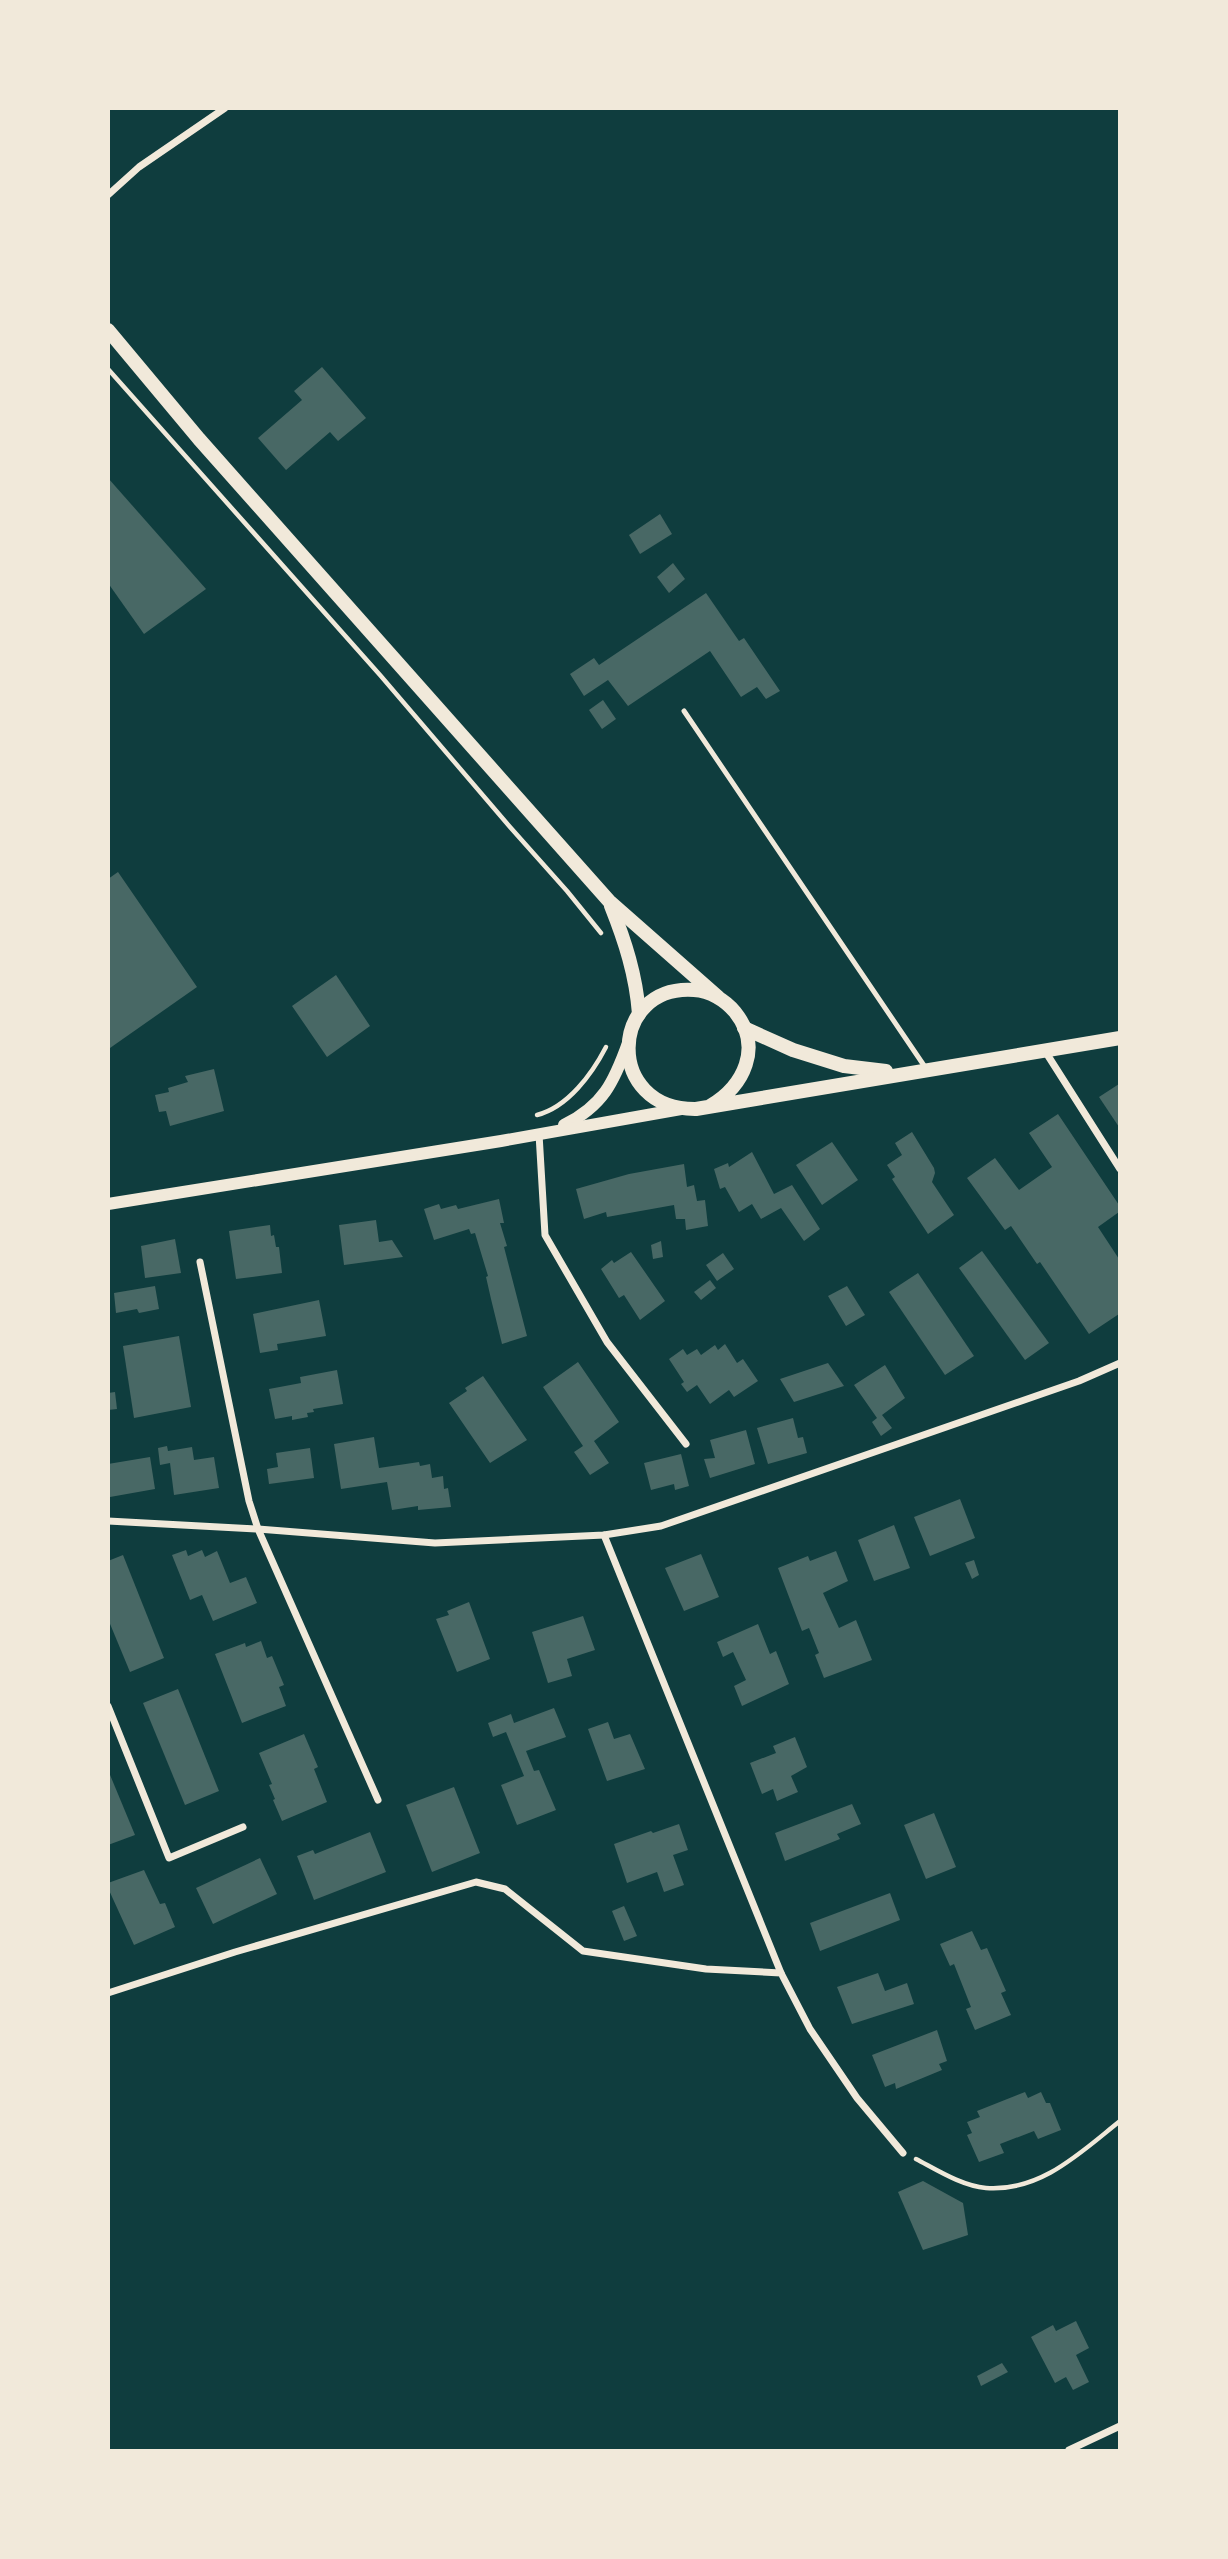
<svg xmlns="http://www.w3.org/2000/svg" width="1228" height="2559" font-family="'Space Grotesk',sans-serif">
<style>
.building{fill:#486865}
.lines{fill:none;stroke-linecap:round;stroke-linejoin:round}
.path{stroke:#f1e9da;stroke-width:4.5}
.service{stroke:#f1e9da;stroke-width:5}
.minor{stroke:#f1e9da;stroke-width:7}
.tertiary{stroke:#f1e9da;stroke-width:12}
.secondary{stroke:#f1e9da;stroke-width:14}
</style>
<rect width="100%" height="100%" fill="#0f3d3e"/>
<g class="building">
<path d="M 322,367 L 366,418 L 338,441 L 330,432 L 286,470 L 258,438 L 302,400 L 294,391 Z"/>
<path d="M 108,478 L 206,589 L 144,634 L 108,583 Z"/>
<path d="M 660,514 L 672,534 L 640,554 L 629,535 Z"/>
<path d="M 673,563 L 685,579 L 669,593 L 657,577 Z"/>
<path d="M 706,593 L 739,641 L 744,638 L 780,691 L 766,699 L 757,687 L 741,697 L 710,651 L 628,706 L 608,680 L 584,696 L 570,674 L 594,658 L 599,665 Z"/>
<path d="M 603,700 L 616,719 L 602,729 L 589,710 Z"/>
<path d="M 118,872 L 197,987 L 110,1048 L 108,879 Z"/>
<path d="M 336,975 L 370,1026 L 327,1057 L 292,1006 Z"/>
<path d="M 214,1069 L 224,1111 L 170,1126 L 166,1111 L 159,1112 L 155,1095 L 169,1092 L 168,1088 L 188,1082 L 185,1076 Z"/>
<path d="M 1119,1084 L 1119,1127 L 1099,1097 Z"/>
<path d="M 1058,1114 L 1119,1205 L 1119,1212 L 1098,1227 L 1119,1259 L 1119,1314 L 1089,1334 L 1040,1262 L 1037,1264 L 1011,1226 L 1005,1230 L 967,1178 L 995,1158 L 1019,1190 L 1052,1167 L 1029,1133 Z"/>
<path d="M 912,1132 L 934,1168 L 935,1173 L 932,1182 L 954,1215 L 928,1234 L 892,1179 L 895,1177 L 887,1165 L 902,1155 L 895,1143 Z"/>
<path d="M 832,1142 L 858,1180 L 822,1205 L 796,1165 Z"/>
<path d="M 752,1152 L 774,1194 L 792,1185 L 820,1229 L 804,1241 L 781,1208 L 761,1219 L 752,1204 L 739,1212 L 725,1187 L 720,1189 L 714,1169 L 728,1163 L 729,1167 Z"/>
<path d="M 684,1164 L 687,1187 L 694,1185 L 697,1201 L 705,1200 L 708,1226 L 686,1230 L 685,1219 L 676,1219 L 674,1205 L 607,1217 L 606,1212 L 584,1219 L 576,1189 L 629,1174 Z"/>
<path d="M 499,1199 L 504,1223 L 500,1223 L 507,1246 L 504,1247 L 527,1336 L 502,1344 L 491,1299 L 486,1277 L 488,1276 L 475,1233 L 471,1234 L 469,1229 L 434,1240 L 424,1209 L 439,1204 L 441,1209 L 456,1205 L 458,1209 Z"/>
<path d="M 376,1220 L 379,1242 L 392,1240 L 403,1257 L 344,1265 L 339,1225 Z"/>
<path d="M 270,1225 L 271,1236 L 274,1235 L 276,1247 L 279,1247 L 282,1273 L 236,1279 L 229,1231 Z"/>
<path d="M 175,1239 L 181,1273 L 145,1278 L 141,1246 Z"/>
<path d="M 661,1241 L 663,1257 L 653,1259 L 651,1245 Z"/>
<path d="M 982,1251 L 1049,1343 L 1025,1360 L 959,1268 Z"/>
<path d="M 631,1252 L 665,1301 L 640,1320 L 624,1295 L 619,1298 L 601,1269 L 612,1260 L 614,1263 Z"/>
<path d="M 723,1253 L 734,1269 L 717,1281 L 706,1265 Z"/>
<path d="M 918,1273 L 974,1356 L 945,1375 L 889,1292 Z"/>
<path d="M 710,1280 L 716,1288 L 701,1300 L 694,1292 Z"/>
<path d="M 155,1286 L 159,1309 L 139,1313 L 137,1309 L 116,1313 L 114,1293 Z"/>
<path d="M 847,1286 L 865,1315 L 846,1326 L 828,1296 Z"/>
<path d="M 319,1300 L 326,1336 L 277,1344 L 278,1350 L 260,1353 L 253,1314 Z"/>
<path d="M 179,1336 L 191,1407 L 134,1418 L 123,1346 Z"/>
<path d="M 725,1344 L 737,1363 L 743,1359 L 758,1381 L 734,1397 L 729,1390 L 710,1404 L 697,1385 L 687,1392 L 681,1384 L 684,1382 L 669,1359 L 683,1349 L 687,1355 L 697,1349 L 701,1355 L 715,1345 L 718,1350 Z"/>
<path d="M 578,1362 L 619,1422 L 594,1441 L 609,1463 L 590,1475 L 574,1452 L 583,1446 L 543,1387 Z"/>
<path d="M 828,1363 L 844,1386 L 794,1402 L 780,1379 Z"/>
<path d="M 885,1365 L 905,1398 L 882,1415 L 892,1428 L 881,1436 L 872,1422 L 877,1418 L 854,1385 Z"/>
<path d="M 337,1370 L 343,1404 L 313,1409 L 314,1412 L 307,1413 L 308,1417 L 292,1420 L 292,1416 L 275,1419 L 269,1389 L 301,1383 L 300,1377 Z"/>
<path d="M 483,1376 L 527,1440 L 490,1463 L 449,1403 L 467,1391 L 465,1388 Z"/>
<path d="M 115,1392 L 117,1409 L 108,1410 L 108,1393 Z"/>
<path d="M 793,1418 L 798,1438 L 803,1437 L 807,1453 L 768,1464 L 757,1428 Z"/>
<path d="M 746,1430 L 755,1464 L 710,1478 L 704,1459 L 715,1458 L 710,1440 Z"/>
<path d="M 374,1437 L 379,1468 L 419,1462 L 420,1466 L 430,1464 L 432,1478 L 443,1476 L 444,1489 L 448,1488 L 451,1507 L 418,1510 L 418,1506 L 392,1510 L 387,1482 L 341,1489 L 334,1444 Z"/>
<path d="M 167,1446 L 168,1451 L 192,1447 L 194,1460 L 214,1457 L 219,1488 L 174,1495 L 170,1463 L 160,1465 L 158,1448 Z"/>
<path d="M 310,1448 L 314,1478 L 269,1484 L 267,1469 L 278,1467 L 276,1453 Z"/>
<path d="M 681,1454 L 689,1486 L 675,1490 L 674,1484 L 651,1490 L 644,1463 Z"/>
<path d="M 150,1457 L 155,1489 L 110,1497 L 108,1464 Z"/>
<path d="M 960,1499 L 975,1538 L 930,1556 L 914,1517 Z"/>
<path d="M 894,1525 L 910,1568 L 874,1581 L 858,1540 Z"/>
<path d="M 186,1550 L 188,1556 L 202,1550 L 205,1557 L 217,1551 L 230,1583 L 246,1577 L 257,1603 L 213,1621 L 202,1595 L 190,1600 L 172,1555 Z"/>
<path d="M 836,1551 L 848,1581 L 823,1593 L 839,1628 L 856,1620 L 872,1660 L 824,1678 L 815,1655 L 819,1653 L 809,1628 L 802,1631 L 778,1568 L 808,1556 L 810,1561 Z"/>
<path d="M 701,1554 L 719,1597 L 684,1611 L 665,1568 Z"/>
<path d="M 123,1555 L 164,1658 L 130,1672 L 108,1619 L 108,1561 Z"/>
<path d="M 974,1560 L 979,1575 L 972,1579 L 965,1563 Z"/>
<path d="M 469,1602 L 490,1659 L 457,1672 L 436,1619 L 449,1615 L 447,1611 Z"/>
<path d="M 583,1616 L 595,1650 L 567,1659 L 572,1676 L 548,1683 L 532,1632 Z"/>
<path d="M 758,1624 L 770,1654 L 776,1651 L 789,1684 L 742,1706 L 734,1686 L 746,1680 L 733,1652 L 723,1657 L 717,1642 Z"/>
<path d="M 261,1641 L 267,1658 L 272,1656 L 284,1685 L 279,1687 L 286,1706 L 242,1723 L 215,1654 L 245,1643 L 246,1647 Z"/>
<path d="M 178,1689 L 219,1791 L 185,1805 L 143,1703 Z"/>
<path d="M 554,1708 L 566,1737 L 526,1751 L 534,1771 L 539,1770 L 556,1810 L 517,1825 L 501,1785 L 524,1776 L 506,1732 L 493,1737 L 488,1723 L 511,1714 L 514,1723 Z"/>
<path d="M 608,1722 L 614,1739 L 630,1734 L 645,1769 L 607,1781 L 588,1729 Z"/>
<path d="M 304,1734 L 318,1767 L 314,1769 L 327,1802 L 282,1821 L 273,1800 L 275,1799 L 269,1785 L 272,1784 L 259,1753 Z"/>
<path d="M 795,1737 L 807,1767 L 791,1776 L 798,1792 L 777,1801 L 773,1789 L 762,1794 L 750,1763 L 776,1753 L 773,1746 Z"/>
<path d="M 108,1770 L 135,1835 L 108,1845 Z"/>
<path d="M 454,1787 L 480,1853 L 432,1872 L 406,1805 Z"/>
<path d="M 852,1804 L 861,1824 L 837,1834 L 840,1839 L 785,1861 L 775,1833 Z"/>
<path d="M 934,1813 L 956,1867 L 926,1879 L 904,1825 Z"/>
<path d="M 679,1824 L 688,1850 L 673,1855 L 684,1885 L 664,1892 L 657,1872 L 627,1883 L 614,1844 L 651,1831 L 653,1833 Z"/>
<path d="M 370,1832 L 386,1872 L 314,1900 L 297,1856 L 313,1850 L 315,1854 Z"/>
<path d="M 260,1858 L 277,1894 L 213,1924 L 196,1888 Z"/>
<path d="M 144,1870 L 160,1904 L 165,1903 L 175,1927 L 134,1945 L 108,1888 L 108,1883 Z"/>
<path d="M 890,1893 L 900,1920 L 820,1951 L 810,1923 Z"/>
<path d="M 624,1906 L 637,1936 L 624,1941 L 612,1911 Z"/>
<path d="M 972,1931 L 981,1950 L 987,1948 L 1006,1991 L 1001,1993 L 1011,2015 L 975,2030 L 966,2009 L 971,2007 L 954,1964 L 950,1966 L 940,1944 Z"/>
<path d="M 878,1973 L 885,1991 L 907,1983 L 914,2004 L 852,2024 L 837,1987 Z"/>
<path d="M 937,2030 L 947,2061 L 939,2064 L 942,2070 L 896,2089 L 895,2083 L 885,2087 L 872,2055 Z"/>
<path d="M 1025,2092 L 1028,2098 L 1041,2092 L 1046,2103 L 1050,2103 L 1061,2130 L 1038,2139 L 1034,2131 L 1000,2144 L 1004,2153 L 979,2162 L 967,2135 L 972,2133 L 967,2122 L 980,2117 L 977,2111 Z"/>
<path d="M 923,2181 L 963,2203 L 968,2235 L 923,2250 L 898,2192 Z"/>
<path d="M 1076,2321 L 1089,2348 L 1076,2355 L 1089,2382 L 1073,2390 L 1066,2377 L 1055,2383 L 1031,2337 L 1053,2325 L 1056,2331 Z"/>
<path d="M 1002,2363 L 1008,2372 L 981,2386 L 977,2376 Z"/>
</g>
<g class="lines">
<g class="path">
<path d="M 108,369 L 380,675 L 510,827 L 567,891 L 601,933"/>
<path d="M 537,1115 C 568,1107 592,1074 606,1047"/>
<path d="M 916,2159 C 937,2170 962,2186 986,2188 C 1041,2192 1081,2152 1120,2121"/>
</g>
<path class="service" d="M 684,711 L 925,1067"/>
<g class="minor">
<path d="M 108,195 L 139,167 L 225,108"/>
<path d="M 1045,1051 L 1120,1169"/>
<path d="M 539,1134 L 545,1235 L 607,1342 L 686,1444"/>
<path d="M 200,1262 L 249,1501 L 258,1529 L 378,1800"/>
<path d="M 108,1521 L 258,1529 L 435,1543 L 604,1535 L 661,1526 L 1079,1381 L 1120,1363"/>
<path d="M 604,1535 L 781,1973"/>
<path d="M 108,1706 L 169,1858 L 243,1827"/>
<path d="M 108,1993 L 235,1952 L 476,1882 L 505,1889 L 583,1951 L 706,1969 L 781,1973 L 810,2029 L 857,2098 L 903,2153"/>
<path d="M 1069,2450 L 1120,2426"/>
</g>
<g class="tertiary">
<path d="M 564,1125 C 603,1106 614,1082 628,1043"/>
<path d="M 108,1204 L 501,1141 L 681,1109"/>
</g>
<g class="secondary">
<path d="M 108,330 L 199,439 L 609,901 L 718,997"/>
<path d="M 611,906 C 625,941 636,975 639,1014"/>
<path d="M 744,1028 L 793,1050 L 844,1066 L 886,1071"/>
<path d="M 710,1106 C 744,1086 763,1047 735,1012 C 725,1000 710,991 694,990 C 609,984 604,1110 696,1109 L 1120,1038"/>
</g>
</g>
<rect width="1228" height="2559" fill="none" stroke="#f1e9da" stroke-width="220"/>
</svg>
